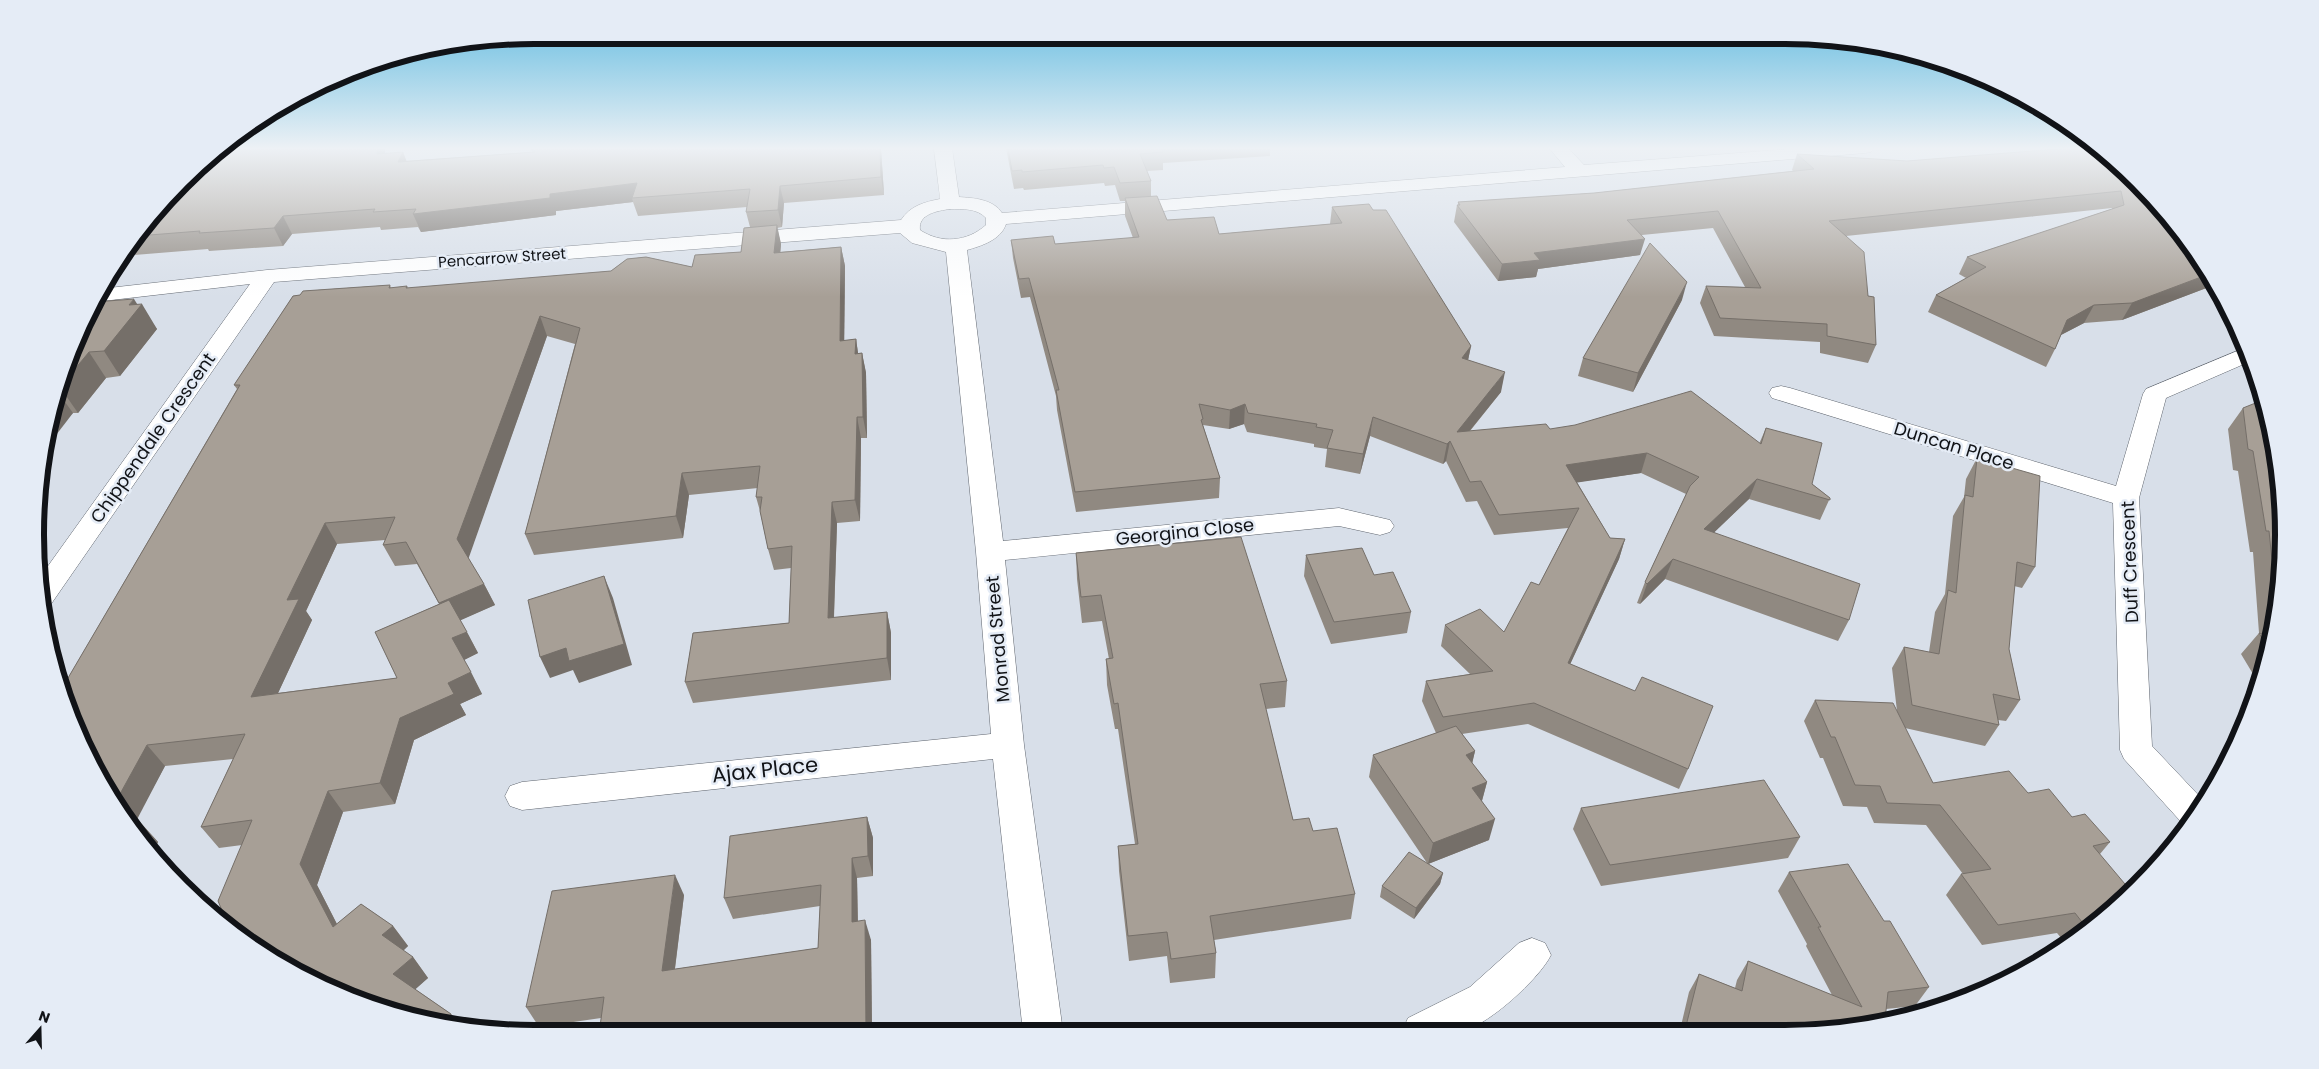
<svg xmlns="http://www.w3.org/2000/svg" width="2319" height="1069" font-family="Poppins,sans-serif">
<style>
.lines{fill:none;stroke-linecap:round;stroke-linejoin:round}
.minor-casing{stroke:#60666f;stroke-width:1}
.minor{fill:#fff;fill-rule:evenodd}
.wall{fill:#908981;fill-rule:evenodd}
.shaded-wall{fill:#756f69}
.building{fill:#a79f96;stroke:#756f69}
.labels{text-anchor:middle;stroke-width:5;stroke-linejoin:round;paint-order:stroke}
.far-street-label{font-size:15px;fill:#111317;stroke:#e5ecf6}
.street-label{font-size:18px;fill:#111317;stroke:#e5ecf6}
.near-street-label{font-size:21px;fill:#111317;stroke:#e5ecf6}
.rim{fill:none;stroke:#111317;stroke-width:6}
</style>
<rect width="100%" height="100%" fill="#d8dfe9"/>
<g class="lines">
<g class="minor-casing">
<g id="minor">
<path d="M 934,148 L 952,148 L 959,197 C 974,198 993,199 1002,213 L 1565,167 L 1549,148 L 1568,148 L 1584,165 L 1803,148 L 1874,148 L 1871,152 L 1865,153 L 1006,224 C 1001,240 981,246 967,250 L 1003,541 L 1339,508 L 1390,520 L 1394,526 L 1390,532 L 1380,535 L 1339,526 L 1005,560 L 1024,745 L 1063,1032 L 1023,1032 L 993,759 L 522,810 L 510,806 L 505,796 L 510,786 L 522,782 L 991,734 L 976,552 L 946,252 L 912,243 L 900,233 L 274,282 L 49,607 L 42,610 L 38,580 L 250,284 L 94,302 L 100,289 L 267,270 L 901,220 C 910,206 924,202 940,199 ZM 950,209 C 962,209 977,208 986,218 L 986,225 C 967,242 941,244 920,230 C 918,214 937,211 950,209 Z"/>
<path d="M 2247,347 L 2251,361 L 2166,398 L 2139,498 L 2152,746 L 2203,800 L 2188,826 L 2183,824 L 2124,759 L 2120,750 L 2113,503 L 1772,398 L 1769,393 L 1772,388 L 1781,386 L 1790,388 L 2116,486 L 2143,394 L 2146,389 Z"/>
<path d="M 1532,938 L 1545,943 L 1551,955 C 1540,978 1487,1027 1461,1031 C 1442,1034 1421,1031 1402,1031 L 1408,1018 L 1470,987 L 1519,943 Z"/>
</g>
</g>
<use href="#minor" class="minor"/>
</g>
<g class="wall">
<path d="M 221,148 L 385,148 L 385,154 L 403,152 L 406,161 L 532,152 L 530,148 L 881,148 L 884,195 L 784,203 L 782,227 L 777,228 L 781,244 L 780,252 L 841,247 L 845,266 L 844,341 L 856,339 L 858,353 L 862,353 L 866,373 L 867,438 L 861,438 L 860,521 L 837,523 L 834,618 L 887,612 L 891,633 L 891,680 L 693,703 L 685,682 L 693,633 L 789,623 L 791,568 L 774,570 L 768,549 L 760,511 L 756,497 L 758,488 L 689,495 L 683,538 L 534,555 L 525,534 L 575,344 L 547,336 L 468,558 L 484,584 L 495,605 L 460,620 L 478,653 L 464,660 L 482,694 L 460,704 L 466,715 L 414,740 L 395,804 L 343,812 L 317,885 L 337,924 L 361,904 L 393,926 L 408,946 L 403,951 L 413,957 L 428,978 L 415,989 L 451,1014 L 460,1027 L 437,1024 L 344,996 L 284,967 L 229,927 L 218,901 L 242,845 L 219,848 L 201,827 L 233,759 L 165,766 L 135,821 L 139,821 L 158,842 L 152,854 L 138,839 L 102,784 L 62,695 L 60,688 L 66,679 L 68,678 L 237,389 L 234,385 L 293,296 L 300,295 L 303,291 L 390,285 L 391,288 L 407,286 L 408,288 L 611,271 L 627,259 L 646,257 L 692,267 L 695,255 L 741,252 L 744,228 L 750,227 L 746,212 L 747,207 L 638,216 L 633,202 L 556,211 L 556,215 L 421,232 L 418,227 L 381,230 L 380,227 L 292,234 L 283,246 L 209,251 L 208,249 L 122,256 L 159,205 L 205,159 ZM 385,540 L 383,545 L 395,566 L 417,564 L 439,604 L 375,632 L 397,678 L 278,693 L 312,620 L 306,611 L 337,544 Z"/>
<path d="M 1006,148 L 1270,148 L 1270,156 L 1163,163 L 1163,170 L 1147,171 L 1151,181 L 1151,196 L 1167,220 L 1219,234 L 1330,224 L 1332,207 L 1373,210 L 1471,346 L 1468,360 L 1501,392 L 1470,431 L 1550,429 L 1759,444 L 1766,428 L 1812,484 L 1830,498 L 1820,520 L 1749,499 L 1714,532 L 1849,620 L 1838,641 L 1665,579 L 1640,604 L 1637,603 L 1645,582 L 1686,494 L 1641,473 L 1577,482 L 1610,538 L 1625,539 L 1619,559 L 1570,664 L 1688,769 L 1679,789 L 1528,724 L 1462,734 L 1475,751 L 1472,763 L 1487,782 L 1482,801 L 1489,840 L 1428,864 L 1443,873 L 1440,884 L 1414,919 L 1380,897 L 1382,886 L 1427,863 L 1369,777 L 1373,755 L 1436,733 L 1422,701 L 1426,681 L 1470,674 L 1441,646 L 1445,625 L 1504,632 L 1539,585 L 1568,528 L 1494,535 L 1477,501 L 1466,502 L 1446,461 L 1443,464 L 1370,436 L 1360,474 L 1325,467 L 1327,449 L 1314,447 L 1314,444 L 1247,432 L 1244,424 L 1229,429 L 1203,425 L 1220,478 L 1219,498 L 1076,512 L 1057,410 L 1056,396 L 1030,297 L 1021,298 L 1013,258 L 1011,240 L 1055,244 L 1133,238 L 1125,216 L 1125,201 L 1120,201 L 1115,185 L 1105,186 L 1104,183 L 1024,190 L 1023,188 L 1014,189 Z"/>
<path d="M 2064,148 L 2097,148 L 2200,257 L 2218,291 L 2209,287 L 2122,320 L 2084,323 L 2061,335 L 2055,349 L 2046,367 L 1928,312 L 1936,295 L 1966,278 L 1959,274 L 1967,257 L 2112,209 L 2112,208 L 1846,236 L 1868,296 L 1876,345 L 1868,363 L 1820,353 L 1820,342 L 1714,336 L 1700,303 L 1706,286 L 1745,287 L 1713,228 L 1642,235 L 1640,255 L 1538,269 L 1536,277 L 1498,281 L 1454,222 L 1457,205 L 1458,205 L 1458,202 L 1594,193 L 1793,171 L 1792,170 L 1797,154 L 1907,161 L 2063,149 Z"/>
<path d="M 1682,300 L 1633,392 L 1578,376 L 1583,358 Z"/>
<path d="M 137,304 L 157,329 L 120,376 L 106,378 L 78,413 L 73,413 L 45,437 L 62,374 Z"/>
<path d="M 2243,408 L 2284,534 L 2274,632 L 2259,684 L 2241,654 L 2259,633 L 2253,552 L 2250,552 L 2238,471 L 2233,470 L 2228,429 Z"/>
<path d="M 1977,458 L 2035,567 L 2022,588 L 2014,586 L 2009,649 L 2020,700 L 2006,721 L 1998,720 L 1999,725 L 1985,746 L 1905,728 L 1933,783 L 2028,793 L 2072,817 L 2110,842 L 2100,854 L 2089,931 L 2066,944 L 2057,933 L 1982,945 L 1946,895 L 1961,874 L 1963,874 L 1926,825 L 1874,823 L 1867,807 L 1843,806 L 1823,758 L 1820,758 L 1804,721 L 1815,700 L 1897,711 L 1892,668 L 1904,647 L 1929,652 L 1935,612 L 1945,594 L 1953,516 L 1964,497 L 1966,479 Z"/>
<path d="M 1076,553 L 1287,681 L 1285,707 L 1266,709 L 1293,820 L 1313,831 L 1355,894 L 1351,919 L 1214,940 L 1216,953 L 1215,978 L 1170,983 L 1167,956 L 1129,961 L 1119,871 L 1118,846 L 1135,844 L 1118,729 L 1115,729 L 1107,685 L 1106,659 L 1109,659 L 1102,621 L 1082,623 L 1077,579 Z"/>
<path d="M 1306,555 L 1374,575 L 1411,612 L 1407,633 L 1331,644 L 1304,576 Z"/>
<path d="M 1581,808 L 1800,837 L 1788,858 L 1601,886 L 1573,829 Z"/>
<path d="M 867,817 L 873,838 L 873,876 L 857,878 L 858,921 L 871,940 L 872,1033 L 599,1034 L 601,1018 L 539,1027 L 526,1007 L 684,895 L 675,969 L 818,948 L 820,906 L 733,919 L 724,898 Z"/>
<path d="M 1789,872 L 1884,921 L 1929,987 L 1915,1006 L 1886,1009 L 1850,1030 L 1680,1030 L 1689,992 L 1699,974 L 1735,988 L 1737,980 L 1748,961 L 1832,995 L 1806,946 L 1807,944 L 1778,891 Z"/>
</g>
<g class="shaded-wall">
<path d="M 378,148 L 385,148 L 385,172 L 377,154 Z"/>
<path d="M 880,148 L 881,148 L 884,195 L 881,177 Z"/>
<path d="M 403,152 L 410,170 L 398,162 Z"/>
<path d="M 637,183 L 632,198 L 633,202 L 556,211 L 556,215 L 421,232 L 413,214 L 550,194 Z"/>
<path d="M 780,186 L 784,203 L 782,227 L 778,210 Z"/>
<path d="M 283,216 L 292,234 L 283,246 L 274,228 Z"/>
<path d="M 777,225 L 781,244 L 779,272 L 774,253 Z"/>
<path d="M 1645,239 L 1640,255 L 1538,269 L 1536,277 L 1498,281 L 1502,264 L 1534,253 Z"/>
<path d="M 841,247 L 845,266 L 844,361 L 840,341 Z"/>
<path d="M 2209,274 L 2213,281 L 2209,287 L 2122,320 L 2132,303 Z"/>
<path d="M 1687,282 L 1682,300 L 1633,392 L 1638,373 Z"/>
<path d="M 134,299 L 139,307 L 142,304 L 157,329 L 120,376 L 104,351 L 129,305 Z"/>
<path d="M 2094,305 L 2084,323 L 2057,337 L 2067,320 Z"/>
<path d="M 540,316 L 547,336 L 468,560 L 457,539 Z"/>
<path d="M 856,339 L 859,360 L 855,354 Z"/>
<path d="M 1471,346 L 1467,365 L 1462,358 Z"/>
<path d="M 89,352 L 106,378 L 78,413 L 60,387 Z"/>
<path d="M 862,353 L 866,373 L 867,438 L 863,417 Z"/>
<path d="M 1505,372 L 1501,392 L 1454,450 L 1457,432 Z"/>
<path d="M 57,391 L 73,413 L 43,452 L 45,437 Z"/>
<path d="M 1245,404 L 1244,424 L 1229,429 L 1230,410 Z"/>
<path d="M 857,417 L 861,438 L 860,521 L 855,500 Z"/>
<path d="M 1373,417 L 1370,436 L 1360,474 L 1363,454 Z"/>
<path d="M 1450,441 L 1446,461 L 1443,464 L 1447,444 Z"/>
<path d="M 1647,453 L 1641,473 L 1561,485 L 1566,465 Z"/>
<path d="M 682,473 L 689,495 L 683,538 L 676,516 Z"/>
<path d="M 1757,479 L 1749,499 L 1697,549 L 1704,529 Z"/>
<path d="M 832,502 L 837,523 L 833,640 L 828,618 Z"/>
<path d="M 325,523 L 337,544 L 306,611 L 312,620 L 266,719 L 251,697 L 287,600 Z"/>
<path d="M 1625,539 L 1619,559 L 1561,684 L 1568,663 Z"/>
<path d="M 1673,559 L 1665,579 L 1640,604 L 1647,584 Z"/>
<path d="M 604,576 L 613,598 L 632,665 L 579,683 L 573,670 L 550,678 L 540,657 Z"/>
<path d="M 484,584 L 495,605 L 450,625 L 439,603 Z"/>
<path d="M 887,612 L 891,633 L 891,680 L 887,658 Z"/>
<path d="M 467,632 L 478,653 L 464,660 L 452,638 Z"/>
<path d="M 471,672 L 482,694 L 460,704 L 466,715 L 414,740 L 395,804 L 380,783 L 400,718 L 448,683 Z"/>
<path d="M 147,745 L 165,766 L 132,829 L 115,803 Z"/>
<path d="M 1475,751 L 1470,773 L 1466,755 Z"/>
<path d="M 1487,782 L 1481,804 L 1472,788 Z"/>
<path d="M 328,791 L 343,812 L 317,885 L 349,948 L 333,927 L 300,864 Z"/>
<path d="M 867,817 L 873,838 L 873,876 L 868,856 Z"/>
<path d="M 1495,819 L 1489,840 L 1428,864 L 1433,843 Z"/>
<path d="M 139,821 L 158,842 L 152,854 L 138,839 L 133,831 Z"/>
<path d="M 852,858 L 857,878 L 858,942 L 852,922 Z"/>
<path d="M 1443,873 L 1440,884 L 1414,919 L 1416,908 Z"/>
<path d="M 675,875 L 684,895 L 672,991 L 662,971 Z"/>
<path d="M 865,920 L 871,940 L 872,1033 L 866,1033 Z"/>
<path d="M 393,926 L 408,946 L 397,956 L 382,935 Z"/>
<path d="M 413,957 L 428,978 L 409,995 L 393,974 Z"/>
<path d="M 451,1014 L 460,1027 L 444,1025 Z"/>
</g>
<g class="building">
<path d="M 221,148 L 378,148 L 377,154 L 403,152 L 398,162 L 535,152 L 532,148 L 880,148 L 881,177 L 780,186 L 778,210 L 746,212 L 750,189 L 632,198 L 637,183 L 550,194 L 550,198 L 413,214 L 416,209 L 373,212 L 375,209 L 283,216 L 274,228 L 199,233 L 200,231 L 137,236 L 159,205 L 205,159 Z"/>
<path d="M 1008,148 L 1161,148 L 1163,152 L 1140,154 L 1151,181 L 1120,183 L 1114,167 L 1104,168 L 1103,165 L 1022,172 L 1022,170 L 1012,171 Z"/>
<path d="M 2070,148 L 2097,148 L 2138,181 L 2200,257 L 2209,274 L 2132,303 L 2094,305 L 2067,320 L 2055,349 L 1936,295 L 1986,267 L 1967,257 L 2124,205 L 2121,191 L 1829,221 L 1864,252 L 1868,296 L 1874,297 L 1876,345 L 1827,336 L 1827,324 L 1720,318 L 1706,286 L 1761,288 L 1718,211 L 1627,220 L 1645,239 L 1534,253 L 1540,260 L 1502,264 L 1457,205 L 1460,205 L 1458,202 L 1594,193 L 1814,169 L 1797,154 L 1907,161 Z"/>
<path d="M 1157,196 L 1167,220 L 1214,217 L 1219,234 L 1342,223 L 1332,207 L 1369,204 L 1373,210 L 1386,210 L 1471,346 L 1462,358 L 1505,372 L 1457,432 L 1546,424 L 1550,429 L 1575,425 L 1691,391 L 1761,444 L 1766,428 L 1822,443 L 1812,484 L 1830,498 L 1830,500 L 1757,479 L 1704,529 L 1860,584 L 1849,620 L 1673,559 L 1647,584 L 1645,582 L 1690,486 L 1699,477 L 1647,453 L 1566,465 L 1610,538 L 1625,539 L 1568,663 L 1635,691 L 1642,677 L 1713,706 L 1688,769 L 1534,703 L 1443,717 L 1426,681 L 1493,671 L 1445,625 L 1480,609 L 1504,632 L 1531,582 L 1539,585 L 1579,508 L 1499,515 L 1481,481 L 1470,482 L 1450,441 L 1447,444 L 1373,417 L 1363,454 L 1327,448 L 1333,430 L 1316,427 L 1317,424 L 1248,413 L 1245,404 L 1230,410 L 1199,404 L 1203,419 L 1201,420 L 1220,478 L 1075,492 L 1056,390 L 1059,390 L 1029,278 L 1019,279 L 1011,240 L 1053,236 L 1055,244 L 1139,237 L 1125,198 Z"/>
<path d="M 777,225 L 774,253 L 841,247 L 840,341 L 856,339 L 855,354 L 862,353 L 863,417 L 857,417 L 855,500 L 832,502 L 828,618 L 887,612 L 887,658 L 685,682 L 693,633 L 789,623 L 792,546 L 768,549 L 760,511 L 762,497 L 756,497 L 760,466 L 682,473 L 676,516 L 525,534 L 580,328 L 540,316 L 457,539 L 484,584 L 439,603 L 406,542 L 383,545 L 395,517 L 325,523 L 287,600 L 299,599 L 251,697 L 397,678 L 375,632 L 449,600 L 467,632 L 452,638 L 471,672 L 448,683 L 454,694 L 400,718 L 380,783 L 328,791 L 300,864 L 333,927 L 361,904 L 393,926 L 382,935 L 413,957 L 393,974 L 451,1014 L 444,1025 L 437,1024 L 344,996 L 284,967 L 229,927 L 218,901 L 252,820 L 201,827 L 245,734 L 147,745 L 115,803 L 102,784 L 62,695 L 60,688 L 66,679 L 68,678 L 240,385 L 234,385 L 293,296 L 300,295 L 303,291 L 390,285 L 389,288 L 407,286 L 406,288 L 611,271 L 627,259 L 646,257 L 692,267 L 695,255 L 741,252 L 744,228 Z"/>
<path d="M 1650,243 L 1687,282 L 1638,373 L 1583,358 Z"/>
<path d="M 134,299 L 129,305 L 142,304 L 104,351 L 89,352 L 60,387 L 58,387 L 62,374 L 94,302 Z"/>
<path d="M 2263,400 L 2274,437 L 2284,534 L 2277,610 L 2269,531 L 2266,531 L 2253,451 L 2248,449 L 2243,408 Z"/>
<path d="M 1977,458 L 2040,476 L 2035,567 L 2017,562 L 2009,649 L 2020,700 L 1993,694 L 1999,725 L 1912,705 L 1904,647 L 1939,654 L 1948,590 L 1956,593 L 1965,495 L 1973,497 Z"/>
<path d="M 1241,537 L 1287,681 L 1260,684 L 1293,820 L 1309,818 L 1313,831 L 1337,828 L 1355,894 L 1210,916 L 1216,953 L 1171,959 L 1167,932 L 1128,936 L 1118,846 L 1138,844 L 1118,703 L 1114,704 L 1106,659 L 1113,658 L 1101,595 L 1081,597 L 1076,553 Z"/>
<path d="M 1362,548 L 1374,575 L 1393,572 L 1411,612 L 1334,622 L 1306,555 Z"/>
<path d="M 604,576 L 624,644 L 569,661 L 566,648 L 540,657 L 528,600 Z"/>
<path d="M 2259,633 L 2273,637 L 2269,650 Z"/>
<path d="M 1815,700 L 1893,703 L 1933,783 L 2009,771 L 2028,793 L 2049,789 L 2072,817 L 2085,814 L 2110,842 L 2093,846 L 2130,890 L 2089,931 L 2075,913 L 1998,925 L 1961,874 L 1991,869 L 1940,805 L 1887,803 L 1880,786 L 1855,785 L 1835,737 L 1831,737 Z"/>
<path d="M 1456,726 L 1475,751 L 1466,755 L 1487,782 L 1472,788 L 1495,819 L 1433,843 L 1373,755 Z"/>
<path d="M 1764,780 L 1800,837 L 1610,865 L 1581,808 Z"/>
<path d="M 867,817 L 868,856 L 852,858 L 852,922 L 865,920 L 866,1033 L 753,1033 L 754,1026 L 706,1033 L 599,1034 L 604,997 L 526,1007 L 552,891 L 675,875 L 662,971 L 818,948 L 821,885 L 724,898 L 730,836 Z"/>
<path d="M 139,821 L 133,831 L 127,822 Z"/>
<path d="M 1409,852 L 1443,873 L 1416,908 L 1382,886 Z"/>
<path d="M 1848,864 L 1884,921 L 1890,921 L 1929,987 L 1888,992 L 1885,1020 L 1850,1030 L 1685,1030 L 1699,974 L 1742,991 L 1748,961 L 1862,1007 L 1818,927 L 1821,927 L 1789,872 Z"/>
</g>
<linearGradient id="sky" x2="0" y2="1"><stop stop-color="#5cb9df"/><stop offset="0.5" stop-color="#edf1f5"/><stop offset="1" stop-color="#edf1f5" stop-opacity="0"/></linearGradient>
<rect width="2319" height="297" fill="url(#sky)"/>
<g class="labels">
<g class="far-street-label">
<text transform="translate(502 258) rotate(-4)" y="5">Pencarrow Street</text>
</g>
<g class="street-label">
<text transform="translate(153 438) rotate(-55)" y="6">Chippendale Crescent</text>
<text transform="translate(1954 446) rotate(17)" y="6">Duncan Place</text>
<text transform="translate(1185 532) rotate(-6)" y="6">Georgina Close</text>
<text transform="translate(2130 562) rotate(-92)" y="6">Duff Crescent</text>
<text transform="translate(998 639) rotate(-95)" y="6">Monrad Street</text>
</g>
<g class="near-street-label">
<text transform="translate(765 770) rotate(-6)" y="7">Ajax Place</text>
</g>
</g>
<path d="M0 0H2319V1069H0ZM534 44H1785A490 490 0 0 1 2275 534V535A490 490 0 0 1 1785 1025H534A490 490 0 0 1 44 535V534A490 490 0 0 1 534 44Z" fill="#e5ecf6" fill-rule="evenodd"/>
<path class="rim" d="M534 44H1785A490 490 0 0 1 2275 534V535A490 490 0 0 1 1785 1025H534A490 490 0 0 1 44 535V534A490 490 0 0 1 534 44Z"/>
<g transform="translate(40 1029) rotate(20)" stroke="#e5ecf6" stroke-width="4" paint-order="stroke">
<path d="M0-4L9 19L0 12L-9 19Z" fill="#111317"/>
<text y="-8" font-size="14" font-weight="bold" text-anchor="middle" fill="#111317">N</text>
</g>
</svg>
